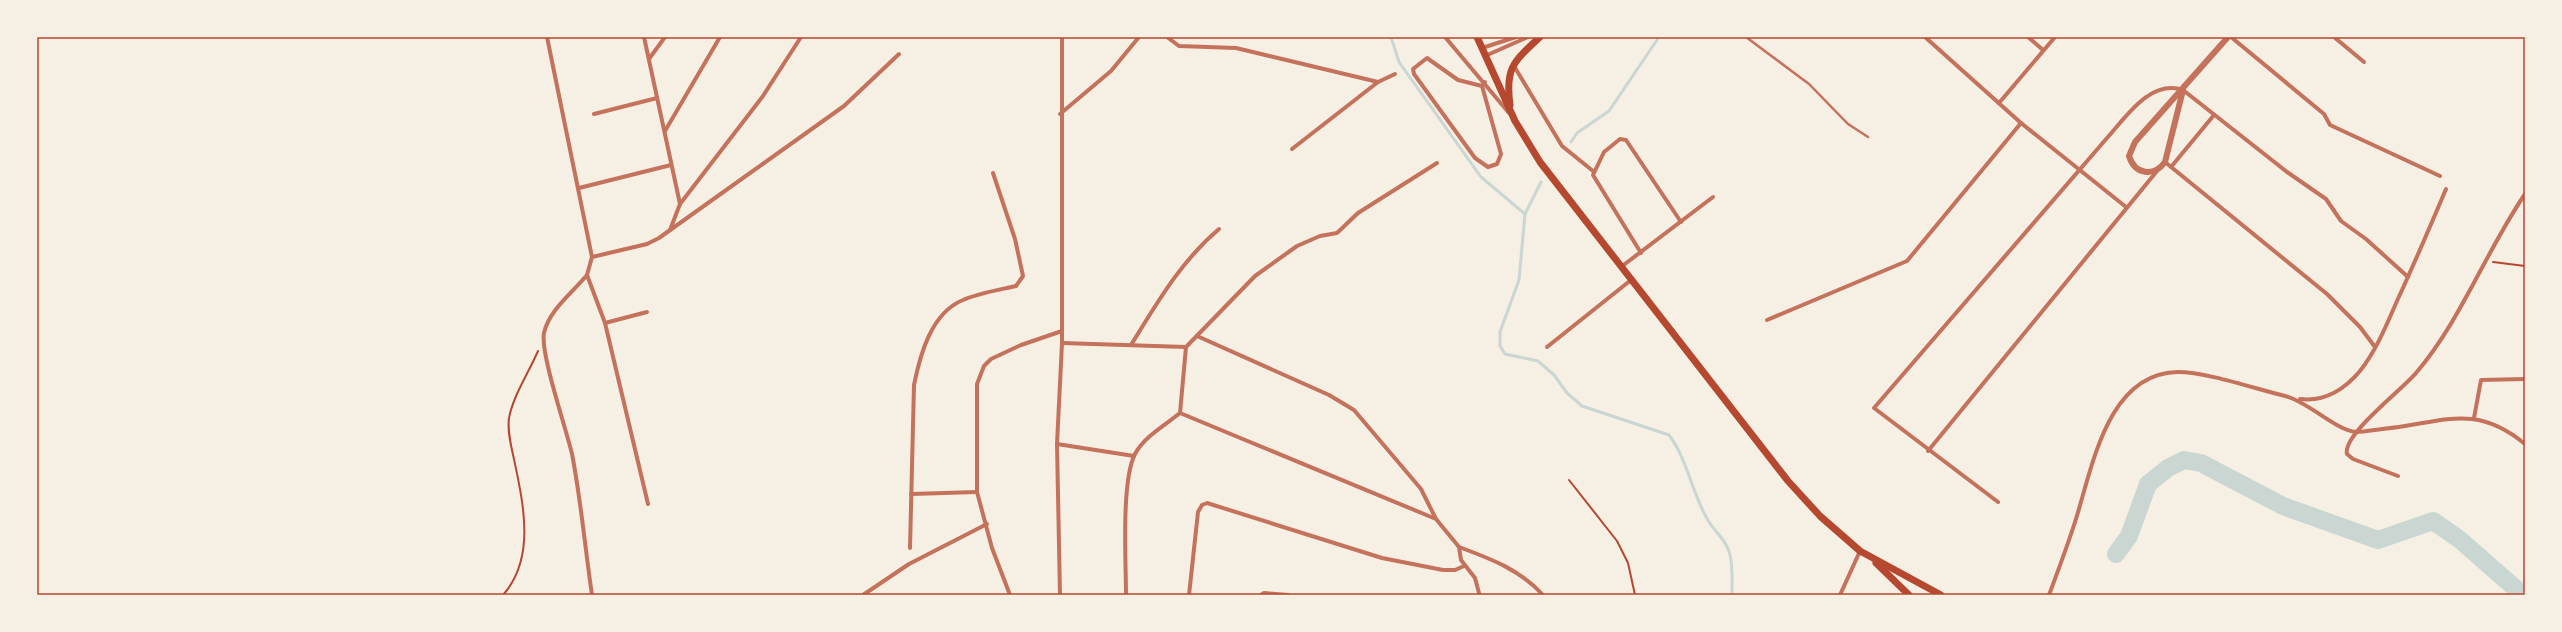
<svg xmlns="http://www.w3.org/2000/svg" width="2562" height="632" font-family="Arial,sans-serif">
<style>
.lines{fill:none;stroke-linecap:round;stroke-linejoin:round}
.stream{stroke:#c9d6d2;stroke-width:3}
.river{stroke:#c9d6d2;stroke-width:18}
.path{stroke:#b5482f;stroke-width:2}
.service{stroke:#c5725c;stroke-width:2.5}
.minor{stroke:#c5725c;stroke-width:4}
.tertiary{stroke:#c5725c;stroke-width:6}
.secondary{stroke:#b5482f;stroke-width:7}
.neatline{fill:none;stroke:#b5482f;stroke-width:1.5}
</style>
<rect width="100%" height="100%" fill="#f6efe4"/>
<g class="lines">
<g class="stream">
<path d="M 1391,37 L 1399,62 L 1481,177 L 1525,214"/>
<path d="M 1571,142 L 1577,133 L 1609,111 L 1659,37"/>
<path d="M 1541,182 L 1525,214 L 1519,280 L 1500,332 L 1500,346 L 1505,354 L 1538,361 L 1554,375 L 1567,393 L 1582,406 L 1669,435 C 1688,460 1692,495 1709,522 C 1716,533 1727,541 1730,555 C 1733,567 1732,582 1732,595"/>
</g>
<path class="river" d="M 2116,554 L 2129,536 L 2148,484 L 2168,468 L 2184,460 L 2201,463 L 2283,506 L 2378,540 L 2433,521 L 2459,539 L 2523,595"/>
<g class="path">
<path d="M 2493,262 L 2525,266"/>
<path d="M 1569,480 L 1617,541 L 1628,563 L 1635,595"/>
<path d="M 503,595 C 535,559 524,507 515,464 C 512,449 507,433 509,418 C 513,396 529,372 538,351"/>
</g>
<path class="service" d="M 1746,37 L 1809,84 L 1848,124 L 1868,137"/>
<g class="minor">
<path d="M 547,37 L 592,257 L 587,275 L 605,323 L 648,504"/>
<path d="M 644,37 L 680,204 L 670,230"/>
<path d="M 1167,37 L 1179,46 L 1236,48 L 1378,82"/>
<path d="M 1445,37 L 1509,113"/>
<path d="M 1925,37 L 2021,123 L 2126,207"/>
<path d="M 2028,37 L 2043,50"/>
<path d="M 2231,37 L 2324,114 L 2330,125 L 2440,176"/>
<path d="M 2334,37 L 2364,62"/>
<path d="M 1482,48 L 1516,37"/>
<path d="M 1485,56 L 1528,37"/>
<path d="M 649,59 L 665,37"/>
<path d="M 1514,66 L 1562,146 L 1593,171"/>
<path d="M 1482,86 L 1458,80 L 1427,58 L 1413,69 L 1414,74 L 1475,158 L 1488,167 L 1497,164 L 1501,154 L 1482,86 L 1485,82"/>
<path d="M 1999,103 L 2055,37"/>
<path d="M 594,114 L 657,98"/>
<path d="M 1060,114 L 1111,71 L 1139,37"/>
<path d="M 665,131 L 720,37"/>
<path d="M 1292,149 L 1378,82 L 1395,74"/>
<path d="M 2165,162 L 2327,294 L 2360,327 L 2375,347"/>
<path d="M 2171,167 L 2214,115"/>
<path d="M 579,188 L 671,165"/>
<path d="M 680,204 L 763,96 L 801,37"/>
<path d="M 1641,253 L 1593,175 L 1604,152 L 1620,139 L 1626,140 L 1681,222"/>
<path d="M 592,257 L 647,244 L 659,238 L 844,106 L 899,54"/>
<path d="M 1621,267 L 1713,197"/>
<path d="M 587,275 C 573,292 549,310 544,333 C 540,353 566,428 572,454 C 581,500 585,548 592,595"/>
<path d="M 1767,320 L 1907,261 L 2021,123"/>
<path d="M 605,323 L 647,312"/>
<path d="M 1197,336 L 1329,395 L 1354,410 L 1421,489 L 1436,519 L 1459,547 L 1461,560 L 1475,578 L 1479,593"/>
<path d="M 1062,343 L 1186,347"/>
<path d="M 1131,345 C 1157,303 1181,261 1219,229"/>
<path d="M 1547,347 L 1631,280"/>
<path d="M 2300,399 C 2325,402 2344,390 2360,371 C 2376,351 2387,324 2397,301 C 2414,264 2430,227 2446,189"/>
<path d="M 1180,413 L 1186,347 L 1255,276 L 1297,246 L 1320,236 L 1337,233 L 1358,213 L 1437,163"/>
<path d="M 2474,418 L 2481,380 L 2525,379"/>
<path d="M 1057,444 L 1134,456"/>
<path d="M 1928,451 L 2157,171"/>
<path d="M 2398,476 L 2353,459 L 2347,454 C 2342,435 2403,389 2416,373 C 2460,322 2486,251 2525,194"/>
<path d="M 911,494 L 977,492"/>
<path d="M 1998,502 L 1874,408 L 2107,138 C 2126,117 2150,79 2183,90 L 2287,172 L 2326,199 L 2341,221 L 2366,239 L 2408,277"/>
<path d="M 1459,547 C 1491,559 1519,569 1543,595"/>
<path d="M 910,548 L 914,385 C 920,355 931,313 963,300 C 979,293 999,290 1016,286 L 1023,276 L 1015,239 L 993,173"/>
<path d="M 863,595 L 909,564 L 987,524"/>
<path d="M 1010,595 L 992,548 L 977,492 L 977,384 L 984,366 L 991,359 L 1021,345 L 1062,331"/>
<path d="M 1060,595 L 1057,444 L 1062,343 L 1062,37"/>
<path d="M 1126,595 C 1126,562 1121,481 1135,454 C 1144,437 1165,425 1180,413 L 1436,519"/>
<path d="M 1189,595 L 1198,512 L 1202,505 L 1207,503 L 1382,558 L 1443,570 L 1455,570 L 1464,566"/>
<path d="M 1261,595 L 1264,593 L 1288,595"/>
<path d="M 1840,595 L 1860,551"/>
<path d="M 2049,595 C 2058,571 2067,547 2075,522 C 2092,470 2106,373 2178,372 C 2206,372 2256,389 2285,396 C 2309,402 2335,430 2356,432 C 2364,432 2374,430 2382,429 C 2440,424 2473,401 2525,444"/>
</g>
<path class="tertiary" d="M 2183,90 L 2165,162 C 2154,177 2135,175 2129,156 L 2135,142 L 2228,37"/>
<g class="secondary">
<path d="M 1477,37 L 1515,121 L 1540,162 L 1788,481 L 1820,516 L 1860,551 L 1941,595"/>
<path d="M 1510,105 C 1505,68 1513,62 1540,37"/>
<path d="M 1876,563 L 1909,595"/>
</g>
</g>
<rect width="2562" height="632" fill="none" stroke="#f6efe4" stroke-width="76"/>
<rect x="38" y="38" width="2486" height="556" class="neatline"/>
</svg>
